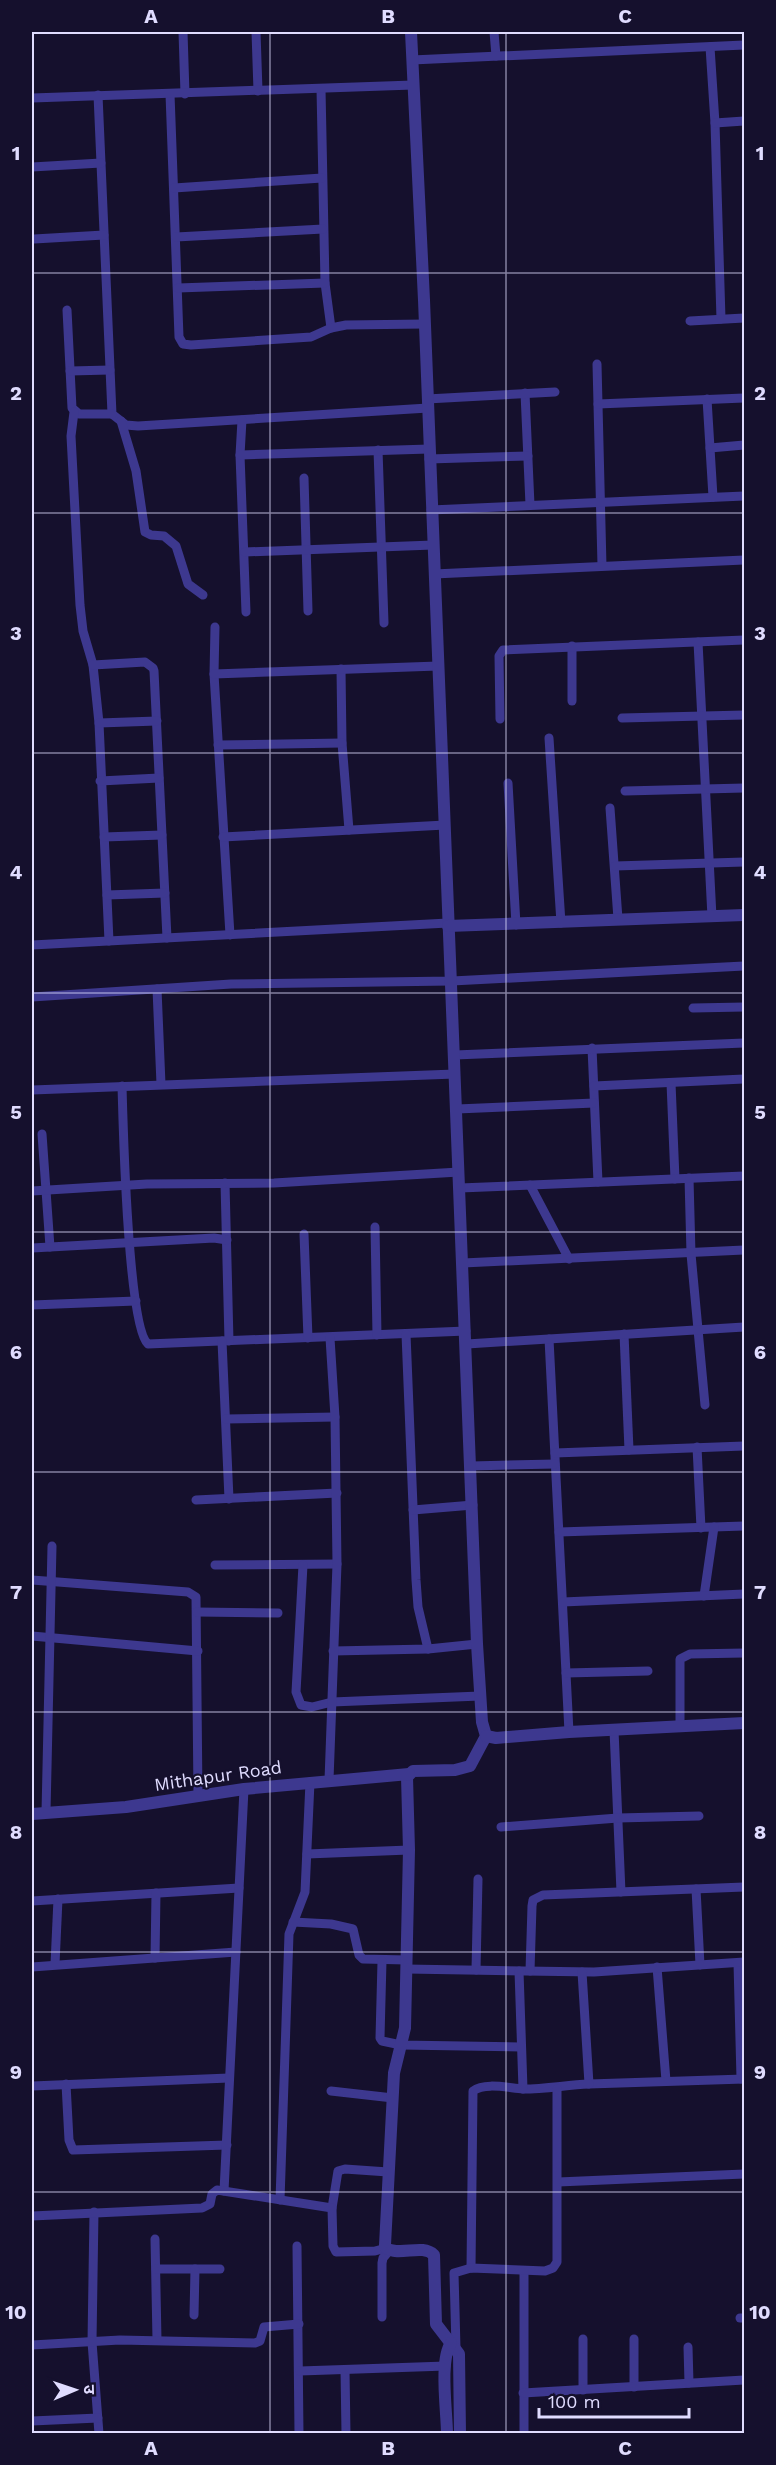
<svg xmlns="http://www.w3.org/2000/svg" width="776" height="2465" font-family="'Work Sans','Noto Sans Devanagari',sans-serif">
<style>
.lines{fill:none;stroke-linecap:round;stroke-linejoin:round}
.minor{stroke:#3d388f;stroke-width:9}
.tertiary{stroke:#3d388f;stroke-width:12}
.grid{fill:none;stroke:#e0dcff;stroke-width:1.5;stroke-opacity:0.55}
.labels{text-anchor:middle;stroke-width:4.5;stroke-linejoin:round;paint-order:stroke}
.street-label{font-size:18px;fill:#e0dcff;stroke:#15102d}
.neatline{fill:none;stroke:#e0dcff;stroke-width:2}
.grid-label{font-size:20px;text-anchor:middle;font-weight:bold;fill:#e0dcff}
</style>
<rect width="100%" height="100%" fill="#15102d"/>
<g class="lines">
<g class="minor">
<path d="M 183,32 L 185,94"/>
<path d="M 256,32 L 258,91"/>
<path d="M 494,32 L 496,56"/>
<path d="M 710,47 L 715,123 L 721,319"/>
<path d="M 412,60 L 744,45"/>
<path d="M 321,89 L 325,283 L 331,328"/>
<path d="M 170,94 L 179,337 L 183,344 L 191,345 L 311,337 L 331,328 L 346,325 L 425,324"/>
<path d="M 98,95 L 112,414 L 126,425 L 138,426 L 428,408"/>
<path d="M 32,98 L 413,85"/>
<path d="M 715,123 L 744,121"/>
<path d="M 32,167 L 101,163"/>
<path d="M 174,188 L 322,178"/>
<path d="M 176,237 L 323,229"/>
<path d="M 34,239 L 104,235"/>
<path d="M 178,288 L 325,283"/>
<path d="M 67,310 L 72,408 L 79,414 L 112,414"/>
<path d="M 690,321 L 744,318"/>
<path d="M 597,364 L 602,566"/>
<path d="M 70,371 L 110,370"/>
<path d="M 525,393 L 530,505"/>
<path d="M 427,399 L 555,392"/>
<path d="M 707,399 L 713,497"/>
<path d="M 598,404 L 744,398"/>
<path d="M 74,412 L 71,436 L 80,605 L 83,631 L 93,665 L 99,723 L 109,941"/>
<path d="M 242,420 L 240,455 L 246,612"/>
<path d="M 121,421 L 136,471 L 145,532 L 151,535 L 164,536 L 176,546 L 188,584 L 203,595"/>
<path d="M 710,448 L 744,445"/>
<path d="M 378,450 L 384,623"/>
<path d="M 240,455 L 429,449"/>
<path d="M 429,459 L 528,456"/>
<path d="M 304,478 L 308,611"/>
<path d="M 431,510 L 744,496"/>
<path d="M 245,552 L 433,545"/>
<path d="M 434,574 L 744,560"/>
<path d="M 215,627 L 214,674 L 230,935"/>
<path d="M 698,642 L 712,917"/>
<path d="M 93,665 L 145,662 L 153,668 L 154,671 L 167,938"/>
<path d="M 341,669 L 342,743 L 349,830"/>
<path d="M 214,674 L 438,666"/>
<path d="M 572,701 L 572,646"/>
<path d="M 622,718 L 744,715"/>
<path d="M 500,719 L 499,656 L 503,650 L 744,640"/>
<path d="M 99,723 L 157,721"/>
<path d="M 549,738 L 561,923"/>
<path d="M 218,745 L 342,743"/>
<path d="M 100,781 L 159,778"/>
<path d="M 508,783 L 516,925"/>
<path d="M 625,791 L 744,788"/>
<path d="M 610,808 L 618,919"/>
<path d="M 104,837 L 162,835"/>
<path d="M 223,837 L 445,825"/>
<path d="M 615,866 L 744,862"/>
<path d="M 107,895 L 165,893"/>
<path d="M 32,945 L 448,923"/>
<path d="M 157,989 L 161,1084"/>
<path d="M 32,997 L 231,984 L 452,981 L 744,966"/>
<path d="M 693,1008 L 744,1007"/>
<path d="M 592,1048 L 598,1182"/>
<path d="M 455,1055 L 744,1043"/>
<path d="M 671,1083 L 675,1179"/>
<path d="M 122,1086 C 123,1123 128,1328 148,1344 L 466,1331"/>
<path d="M 594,1086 L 744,1079"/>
<path d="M 32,1090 L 455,1074"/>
<path d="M 457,1109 L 594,1103"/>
<path d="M 42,1134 L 50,1247"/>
<path d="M 689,1178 L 691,1254 L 705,1405"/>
<path d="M 225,1183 L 229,1341"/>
<path d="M 530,1185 L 569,1259"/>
<path d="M 460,1188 L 744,1176"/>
<path d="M 32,1191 L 147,1184 L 274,1183 L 459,1172"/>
<path d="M 375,1227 L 377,1335"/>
<path d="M 304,1234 L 308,1338"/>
<path d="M 32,1248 L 214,1238 L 227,1240"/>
<path d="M 463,1263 L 744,1250"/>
<path d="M 32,1305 L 136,1301"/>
<path d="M 406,1334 L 416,1580 L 418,1607 L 428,1649"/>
<path d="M 624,1334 L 629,1450"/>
<path d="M 549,1339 L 569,1732"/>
<path d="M 222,1341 L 229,1499"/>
<path d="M 467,1344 L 744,1327"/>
<path d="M 226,1419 L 335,1417"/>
<path d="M 697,1447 L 701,1528"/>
<path d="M 555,1453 L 744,1446"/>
<path d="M 471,1466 L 555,1464"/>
<path d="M 196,1500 L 337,1493"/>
<path d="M 413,1510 L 473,1505"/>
<path d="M 559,1532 L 744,1526"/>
<path d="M 215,1565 L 337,1564"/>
<path d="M 303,1565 L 296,1692 L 301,1705 L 312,1707 L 332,1702 L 480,1696"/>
<path d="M 32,1580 L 188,1592 L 196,1597 L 198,1796"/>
<path d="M 704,1596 L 714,1527"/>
<path d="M 563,1602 L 744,1594"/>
<path d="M 197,1612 L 278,1613"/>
<path d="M 32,1636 L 198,1651"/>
<path d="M 333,1651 L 428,1649 L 477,1644"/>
<path d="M 566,1673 L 648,1671"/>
<path d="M 680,1726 L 680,1659 L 690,1654 L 744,1653"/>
<path d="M 614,1730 L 621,1892"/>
<path d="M 329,1780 L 337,1564 L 335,1417 L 330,1338"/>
<path d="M 46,1812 L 52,1546"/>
<path d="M 501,1827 L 618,1818 L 699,1816"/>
<path d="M 307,1854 L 409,1850"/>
<path d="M 696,1889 L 700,1965"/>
<path d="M 32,1901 L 239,1888"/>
<path d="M 293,1922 L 331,1924 L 353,1929 L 359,1955 L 363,1959 L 407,1960"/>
<path d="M 155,1958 L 156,1893"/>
<path d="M 382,1961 L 380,2038 L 382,2041 L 401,2045 L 521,2047"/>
<path d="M 738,1963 L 741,2079"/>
<path d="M 55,1964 L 58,1899"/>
<path d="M 32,1967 L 236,1952"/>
<path d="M 657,1967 L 666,2081"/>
<path d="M 406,1969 L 594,1972 L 744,1962"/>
<path d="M 476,1970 L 478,1879"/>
<path d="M 530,1971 L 532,1906 L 533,1900 L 543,1895 L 744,1887"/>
<path d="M 582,1972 L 589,2084 L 744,2079"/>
<path d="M 66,2084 L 69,2140 L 73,2150 L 227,2145"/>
<path d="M 32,2086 L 229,2078"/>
<path d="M 523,2089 C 546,2089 566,2085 589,2084"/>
<path d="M 331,2091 L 393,2098"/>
<path d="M 558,2182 L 744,2174"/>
<path d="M 224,2191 L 244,1789"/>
<path d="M 280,2200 L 289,1934 L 305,1892 L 310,1782"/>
<path d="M 332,2208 L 338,2171 L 345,2169 L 388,2172"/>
<path d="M 94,2212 L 92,2342 L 99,2434"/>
<path d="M 32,2216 L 202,2208 L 210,2204 L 212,2194 L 217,2190 L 332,2208 L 333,2246 L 336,2252 L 375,2251 L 386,2248"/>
<path d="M 155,2239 L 157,2340"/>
<path d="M 297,2246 L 299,2434"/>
<path d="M 471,2268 L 473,2091 C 485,2082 508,2088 523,2089 L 519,1971"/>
<path d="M 156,2269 L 220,2269"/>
<path d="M 524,2271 L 524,2434"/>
<path d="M 194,2315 L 195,2269"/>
<path d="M 382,2317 L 382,2263 L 383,2258 L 389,2251"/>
<path d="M 740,2318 L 744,2318"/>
<path d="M 583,2339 L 583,2390"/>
<path d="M 634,2339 L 634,2387"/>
<path d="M 32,2345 L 120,2340 L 255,2343 L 260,2341 L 264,2327 L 299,2324"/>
<path d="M 688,2347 L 689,2383"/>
<path d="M 456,2348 L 454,2273 L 471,2268 L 545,2271 L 553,2268 L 557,2262 L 557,2089"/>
<path d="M 345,2370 L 346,2434"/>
<path d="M 300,2371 L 446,2366"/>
<path d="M 523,2393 L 744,2380"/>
<path d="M 32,2421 L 98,2418"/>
</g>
<g class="tertiary">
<path d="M 411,32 L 424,300 L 477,1644 L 482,1722 L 486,1736 L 470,1766 L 455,1770 L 413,1771 L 407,1777 L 409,1850 L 405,2028 L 394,2073 L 385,2245 L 386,2248 C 400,2257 422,2243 434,2255 L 436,2324 L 459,2354 L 460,2434"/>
<path d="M 448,926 L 744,915"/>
<path d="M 486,1736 L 496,1738 L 569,1732 L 744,1723"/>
<path d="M 32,1814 L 126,1807 L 244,1789 L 409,1774"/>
<path d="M 447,2434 C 447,2412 439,2360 451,2343"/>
</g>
</g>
<path class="grid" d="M 270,32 L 270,2434M 506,32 L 506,2434M 32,273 L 744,273M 32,513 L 744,513M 32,753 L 744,753M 32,993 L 744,993M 32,1232 L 744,1232M 32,1472 L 744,1472M 32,1712 L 744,1712M 32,1952 L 744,1952M 32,2192 L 744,2192"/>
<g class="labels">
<g class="street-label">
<text transform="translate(218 1776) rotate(-8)" y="6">Mithapur Road</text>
</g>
</g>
<rect width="776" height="2465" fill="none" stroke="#15102d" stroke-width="66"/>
<g transform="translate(75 2390) rotate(88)" stroke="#15102d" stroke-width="4.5" paint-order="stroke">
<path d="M0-4.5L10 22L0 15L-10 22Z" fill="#e0dcff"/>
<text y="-9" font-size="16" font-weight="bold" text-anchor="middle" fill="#e0dcff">उ</text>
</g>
<path d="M539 2408v9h150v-9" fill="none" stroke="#e0dcff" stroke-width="3"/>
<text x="548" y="2408" font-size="18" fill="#e0dcff" stroke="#15102d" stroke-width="4.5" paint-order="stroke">100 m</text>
<rect x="33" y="33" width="710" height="2399" class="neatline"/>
<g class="grid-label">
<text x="151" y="23">A</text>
<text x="388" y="23">B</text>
<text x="625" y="23">C</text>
<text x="16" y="160">1</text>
<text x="760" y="160">1</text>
<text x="16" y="400">2</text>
<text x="760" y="400">2</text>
<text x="16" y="640">3</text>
<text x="760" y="640">3</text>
<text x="16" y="879">4</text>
<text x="760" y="879">4</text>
<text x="16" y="1119">5</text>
<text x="760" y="1119">5</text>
<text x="16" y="1359">6</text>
<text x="760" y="1359">6</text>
<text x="16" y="1599">7</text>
<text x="760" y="1599">7</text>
<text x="16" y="1839">8</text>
<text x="760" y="1839">8</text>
<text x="16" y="2079">9</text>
<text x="760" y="2079">9</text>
<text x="16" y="2319">10</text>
<text x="760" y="2319">10</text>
<text x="151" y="2455">A</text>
<text x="388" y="2455">B</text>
<text x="625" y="2455">C</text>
</g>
</svg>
